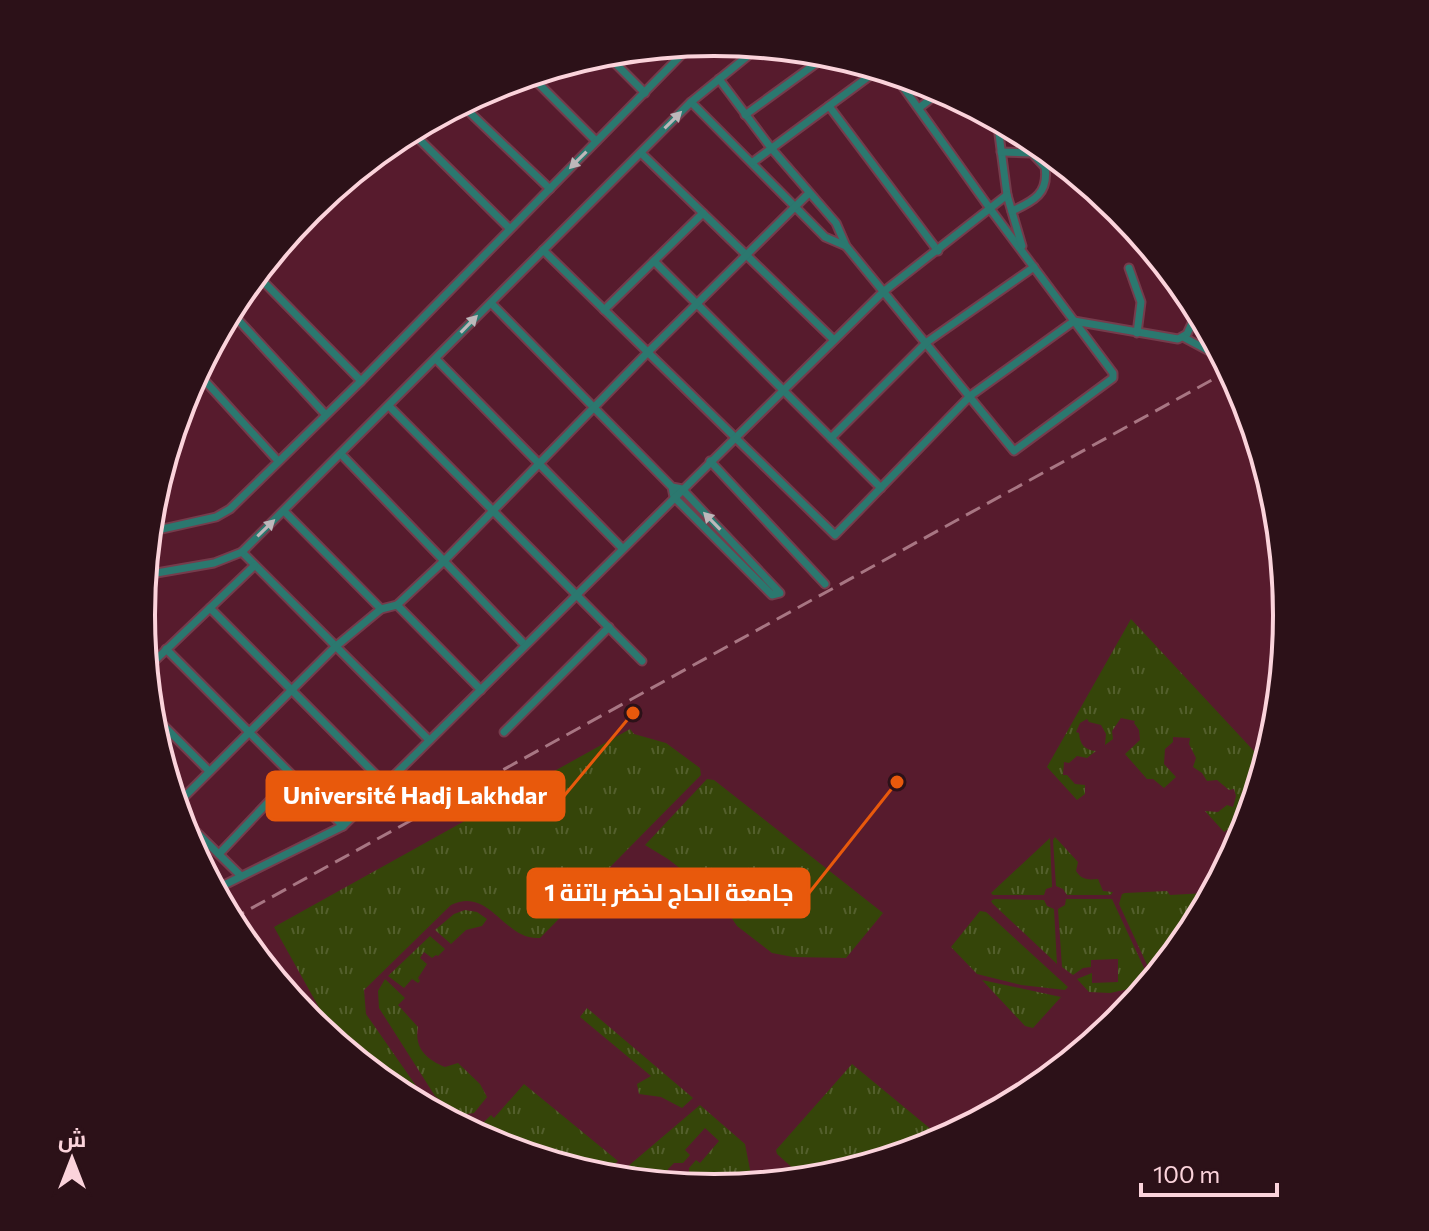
<svg xmlns="http://www.w3.org/2000/svg" width="1429" height="1231" font-family="Commissioner,Cairo,sans-serif">
<style>
.grass{fill:url(#grass-tufts)}
.lines{fill:none;stroke-linecap:round;stroke-linejoin:round}
.minor-casing{stroke:#753c4c;stroke-width:11}
.minor{stroke:#2b786f;stroke-width:7}
.rail{stroke:#a87683;stroke-width:3;stroke-dasharray:16 8;stroke-linecap:butt}
.oneway{fill:#bdb8bb}
.rim{fill:none;stroke:#fbd3db;stroke-width:4}
.leader{fill:none;stroke:#e8590c;stroke-width:3}
.callout-dot{fill:#e8590c;stroke:#2c1118;stroke-width:3}
.callout{fill:#e8590c;stroke:#e8590c;stroke-width:3}
.callout-label{font-size:24px;text-anchor:middle;font-weight:bold;fill:#fff}
</style>
<defs>
<pattern id="grass-tufts" width="24" height="20" patternUnits="userSpaceOnUse" patternTransform="scale(2)"><rect width="24" height="20" fill="#354509"/><path d="M3 7l-1-3M5 7V3M7 7l1-3M15 17l-1-3M17 17v-4M19 17l1-3" fill="none" stroke="#535f2c"/></pattern>
</defs>
<rect width="100%" height="100%" fill="#571b2d"/>
<g class="grass">
<path d="M 1131,619 L 1266,764 L 1244,835 L 1238,847 L 1234,844 L 1239,840 L 1230,828 L 1224,832 L 1205,811 L 1218,812 L 1227,805 L 1233,807 L 1236,796 L 1234,789 L 1229,790 L 1217,780 L 1207,781 L 1202,773 L 1193,767 L 1196,758 L 1189,744 L 1190,738 L 1173,737 L 1173,742 L 1165,749 L 1164,764 L 1176,777 L 1164,788 L 1153,779 L 1147,779 L 1125,754 L 1140,740 L 1139,730 L 1134,723 L 1135,721 L 1121,718 L 1112,731 L 1113,739 L 1105,745 L 1106,734 L 1101,725 L 1089,722 L 1087,719 L 1080,723 L 1076,732 L 1079,733 C 1080,745 1085,750 1096,751 L 1087,758 L 1077,756 L 1069,763 L 1064,762 L 1063,775 L 1067,775 L 1075,784 L 1085,785 L 1085,794 L 1077,800 L 1047,767 Z"/>
<path d="M 630,729 L 634,734 L 666,743 L 700,768 L 701,775 L 540,938 C 504,941 490,886 451,905 L 364,990 L 366,1014 L 435,1113 L 396,1092 L 341,1047 L 274,927 Z"/>
<path d="M 707,779 L 714,780 L 883,913 L 846,958 L 793,957 L 772,953 L 737,926 L 718,898 L 668,859 L 645,845 Z"/>
<path d="M 1055,837 L 1078,862 L 1076,871 C 1082,880 1088,880 1098,879 L 1103,891 L 1113,892 L 1111,895 L 1067,895 L 1063,889 L 1056,886 L 1053,840 Z"/>
<path d="M 1050,838 L 1052,887 L 1046,889 L 1044,895 L 993,895 L 991,893 Z"/>
<path d="M 1167,891 L 1170,895 L 1206,893 L 1206,900 L 1209,901 L 1191,934 L 1154,980 L 1119,904 L 1122,894 L 1125,893 Z"/>
<path d="M 994,899 L 1044,900 L 1047,906 L 1054,909 L 1057,964 L 993,904 L 991,901 Z"/>
<path d="M 1066,899 L 1112,899 L 1151,983 L 1138,990 L 1138,987 L 1110,993 L 1089,992 L 1077,979 L 1092,973 L 1092,983 L 1118,982 L 1118,959 L 1091,960 L 1091,967 L 1083,968 L 1073,975 L 1062,967 L 1058,909 L 1065,905 Z"/>
<path d="M 465,910 L 477,912 L 487,919 L 482,926 L 466,930 L 451,944 L 435,930 L 454,914 Z"/>
<path d="M 980,911 L 986,912 L 1068,987 L 1065,990 L 1021,985 L 977,974 L 951,947 Z"/>
<path d="M 430,936 L 445,949 L 438,956 L 436,955 L 432,958 L 424,952 L 420,958 L 427,964 L 418,978 L 420,981 L 418,983 L 412,979 L 404,988 L 388,976 Z"/>
<path d="M 385,979 L 405,998 L 398,1005 L 418,1027 C 414,1048 426,1059 445,1067 L 458,1063 L 480,1084 L 487,1097 L 474,1113 L 460,1115 L 435,1096 L 379,1008 L 378,991 Z"/>
<path d="M 982,980 L 1061,997 L 1033,1028 L 1025,1026 Z"/>
<path d="M 587,1008 L 693,1098 L 682,1108 L 661,1097 L 639,1094 L 637,1084 L 651,1076 L 580,1017 Z"/>
<path d="M 852,1064 L 944,1140 L 934,1146 L 826,1178 L 806,1180 L 777,1154 L 776,1150 Z"/>
<path d="M 524,1084 L 618,1161 L 599,1177 L 495,1145 L 473,1133 L 491,1115 L 494,1118 Z"/>
<path d="M 700,1105 L 745,1144 L 753,1185 L 711,1189 L 702,1180 L 699,1183 L 689,1177 L 689,1168 L 696,1160 L 700,1163 L 719,1141 L 705,1128 L 685,1150 L 690,1155 L 683,1163 L 674,1163 L 668,1169 L 668,1178 L 663,1184 L 659,1181 L 656,1183 L 613,1179 Z"/>
</g>
<g class="lines">
<g class="minor-casing">
<g id="minor">
<path d="M 605,53 L 645,93"/>
<path d="M 530,75 L 596,141"/>
<path d="M 719,79 L 771,148 L 836,223 L 846,246 L 1014,451 L 1113,378 L 1113,373 L 991,210 L 893,73"/>
<path d="M 691,102 L 825,237 L 846,246"/>
<path d="M 461,104 L 550,189"/>
<path d="M 829,106 L 938,251"/>
<path d="M 919,108 L 942,90"/>
<path d="M 745,115 L 829,54"/>
<path d="M 997,119 L 1007,195 L 1022,246"/>
<path d="M 416,136 L 509,228"/>
<path d="M 1001,152 L 1032,153 L 1045,167 C 1049,193 1034,201 1012,211"/>
<path d="M 641,153 L 834,340"/>
<path d="M 753,162 L 879,69"/>
<path d="M 543,250 L 835,535 L 970,396 L 1074,321 L 1178,339 L 1187,334 L 1198,310"/>
<path d="M 654,261 L 881,488"/>
<path d="M 1129,268 L 1141,302 L 1137,333"/>
<path d="M 256,274 L 361,381"/>
<path d="M 491,303 L 672,487 L 674,497 L 772,595 L 780,593 L 682,489 L 672,487"/>
<path d="M 604,310 L 703,213"/>
<path d="M 230,311 L 325,414"/>
<path d="M 1183,337 L 1224,359"/>
<path d="M 436,359 L 622,548"/>
<path d="M 197,372 L 278,461"/>
<path d="M 389,406 L 642,661"/>
<path d="M 831,438 L 927,342 L 1034,267"/>
<path d="M 341,454 L 525,645"/>
<path d="M 710,461 L 825,584"/>
<path d="M 284,511 L 381,609"/>
<path d="M 149,532 L 216,517 L 230,509 L 361,381 L 692,44"/>
<path d="M 242,552 L 429,740"/>
<path d="M 145,575 L 214,563 L 242,552 L 691,102 L 760,46"/>
<path d="M 397,605 L 481,690"/>
<path d="M 210,608 L 385,784"/>
<path d="M 166,649 L 343,826"/>
<path d="M 146,669 L 254,566"/>
<path d="M 150,712 L 209,771"/>
<path d="M 504,732 L 609,627"/>
<path d="M 176,805 L 335,647 L 381,609 L 397,605 L 445,560 L 647,353 L 809,193"/>
<path d="M 178,814 L 241,876"/>
<path d="M 219,854 L 293,776"/>
<path d="M 214,890 L 343,826 L 883,292 L 1007,195"/>
</g>
</g>
<use href="#minor" class="minor"/>
<path class="rail" d="M 230,920 L 1230,370"/>
</g>
<defs><path id="oneway-solid" d="M-6-.8H1V-3.2L6.5 0L1 3.2V.8H-6Z" transform="scale(2)"/></defs>
<g class="oneway">
<use href="#oneway-solid" transform="translate(673 120) rotate(-45)"/>
<use href="#oneway-solid" transform="translate(578 160) rotate(135)"/>
<use href="#oneway-solid" transform="translate(469 324) rotate(-46)"/>
<use href="#oneway-solid" transform="translate(712 521) rotate(-134)"/>
<use href="#oneway-solid" transform="translate(266 528) rotate(-44)"/>
</g>
<path d="M0 0H1429V1231H0ZM155 615a559 559 0 1 1 1118 0a559 559 0 1 1-1118 0Z" fill="#2c1118" fill-rule="evenodd"/>
<path class="rim" d="M155 615a559 559 0 1 1 1118 0a559 559 0 1 1-1118 0Z"/>
<path class="leader" d="M633 713L564 796M897 782L809 893"/>
<g class="callout-dot">
<circle cx="633" cy="713" r="8"/>
<circle cx="897" cy="782" r="8"/>
</g>
<g class="callout">
<rect x="267" y="772" width="297" height="48" rx="8"/>
<rect x="528" y="869" width="281" height="48" rx="8"/>
</g>
<g class="callout-label">
<text x="415" y="804">Université Hadj Lakhdar</text>
<text x="669" y="901">جامعة الحاج لخضر باتنة 1</text>
</g>
<g transform="translate(72 1159)" stroke="#2c1118" stroke-width="6" paint-order="stroke">
<path d="M0-6L14 30L0 20L-14 30Z" fill="#fbd3db"/>
<text y="-12" font-size="22" font-weight="bold" text-anchor="middle" fill="#fbd3db">ش</text>
</g>
<path d="M1141 1183v12h136v-12" fill="none" stroke="#fbd3db" stroke-width="4"/>
<text x="1153" y="1183" font-size="24" fill="#fbd3db" stroke="#2c1118" stroke-width="6" paint-order="stroke">100 m</text>
</svg>
